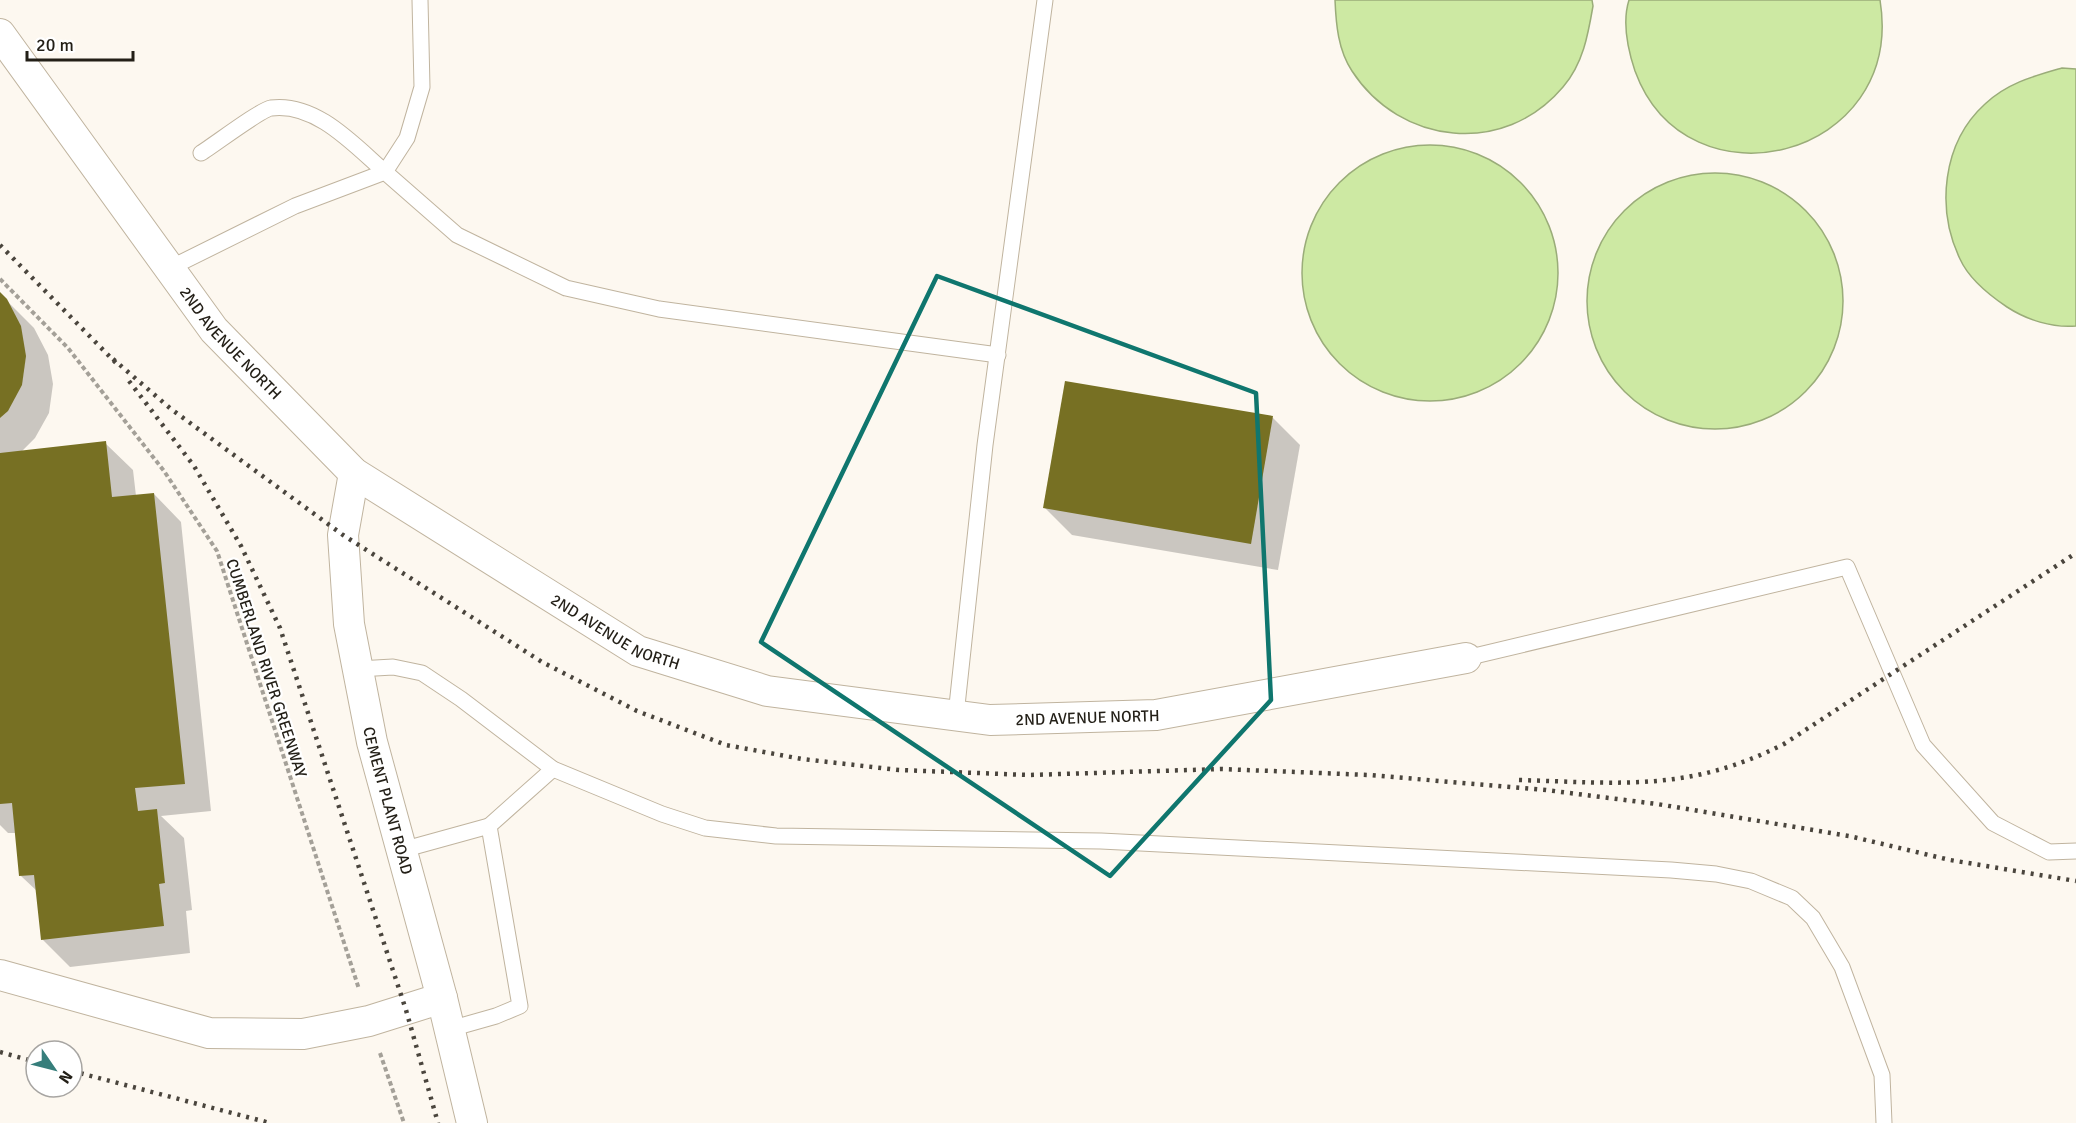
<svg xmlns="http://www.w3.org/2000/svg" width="2076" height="1123" font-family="Signika,sans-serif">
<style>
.water{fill:#cde9a3;stroke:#9aac79;stroke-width:1.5}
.shadow{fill:#0003}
.building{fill:#777023}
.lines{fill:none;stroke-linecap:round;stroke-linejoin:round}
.lane-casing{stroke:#c0b49f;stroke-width:17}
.street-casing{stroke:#c0b49f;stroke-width:32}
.path{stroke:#a4a098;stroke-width:4;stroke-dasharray:4.5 3;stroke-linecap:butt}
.lane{stroke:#fff;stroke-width:15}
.street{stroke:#fff;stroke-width:30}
.rail{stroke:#4a453d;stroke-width:4.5;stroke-dasharray:3 6;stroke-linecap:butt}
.marked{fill:none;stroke:#0f766e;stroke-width:4.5;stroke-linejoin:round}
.labels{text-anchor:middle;stroke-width:4.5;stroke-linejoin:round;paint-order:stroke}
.street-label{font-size:16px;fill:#231f17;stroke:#fff}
</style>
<rect width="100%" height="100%" fill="#fdf8f0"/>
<g class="water">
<path d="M 1335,0 L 1592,0 L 1593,6 C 1588,35 1583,64 1563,87 C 1504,157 1400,145 1352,71 C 1338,50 1336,24 1335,0 Z"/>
<path d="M 1629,0 L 1880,0 C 1906,159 1687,213 1635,71 C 1628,50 1622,22 1629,0 Z"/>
<path d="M 2062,68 L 2076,69 L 2076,326 C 2052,328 2027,320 2007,307 C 1989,295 1969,279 1960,259 C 1936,209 1942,143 1985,104 C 2007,83 2034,76 2062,68 Z"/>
<circle cx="1430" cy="273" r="128"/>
<circle cx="1715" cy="301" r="128"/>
</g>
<g class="shadow">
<path d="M 0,294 L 34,328 L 48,355 L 53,384 L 49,413 L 35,438 L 21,452 L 105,443 L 133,470 L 136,496 L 154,494 L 181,522 L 211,811 L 161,816 L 184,838 L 192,910 L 186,911 L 190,953 L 70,967 L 42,939 L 38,892 L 21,876 L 17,833 L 8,833 L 0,825 Z"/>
<path d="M 1067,383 L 1273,418 L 1300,445 L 1278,570 L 1072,535 L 1045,508 Z"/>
</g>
<g class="building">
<path d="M 0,292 L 7,299 L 21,326 L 26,356 L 22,385 L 8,411 L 0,418 Z"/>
<path d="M 1065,381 L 1273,416 L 1251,544 L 1043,508 Z"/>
<path d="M 106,441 L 112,497 L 154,493 L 185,784 L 135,788 L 138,811 L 157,809 L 165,883 L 159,884 L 164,926 L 41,940 L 34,875 L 19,876 L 12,803 L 0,804 L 0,453 Z"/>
</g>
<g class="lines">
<g class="lane-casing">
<g id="lane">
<path d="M 201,153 C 214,145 260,110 271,108 C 316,102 354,145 385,172 L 407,138 L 422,87 L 420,0"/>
<path d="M 170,268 L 295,206 L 385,172 L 457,235 L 566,288 L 659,309 L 998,355"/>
<path d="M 1466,658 L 1847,567 L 1923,745 L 1993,823 L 2049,852 L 2076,851"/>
<path d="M 358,669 L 393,667 L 422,673 L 461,699 L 553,769 L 662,814 L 705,828 L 776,836 L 1101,841 L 1671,870 L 1716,874 L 1751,881 L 1792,898 L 1813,918 L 1842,967 L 1882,1075 L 1884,1123"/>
<path d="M 956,715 L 985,445 L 1045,0"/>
<path d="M 402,850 L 489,826 L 553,769"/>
<path d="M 450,1029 L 496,1016 L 520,1006 L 489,826"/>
</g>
</g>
<g class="street-casing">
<g id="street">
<path id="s1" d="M 0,34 L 214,330 L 354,473 L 638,651 L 767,691 L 990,720 L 1156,715 L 1466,658"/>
<path id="s2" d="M 354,473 L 343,535 L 349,624 L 372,742 L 442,998 L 472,1123"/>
<path d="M 0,975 L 209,1033 L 303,1034 L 369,1021 L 442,998"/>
</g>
</g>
<g class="path">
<path d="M 0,279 L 68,348 L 164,471 L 217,551 L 359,989"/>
<path d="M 380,1053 L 404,1123"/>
</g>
<use href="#lane" class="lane"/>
<use href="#street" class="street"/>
<g class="rail">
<path d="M 0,245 L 117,364"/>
<path d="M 113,359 L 171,409 L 343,535 L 542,662 L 637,711 L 726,745 L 802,759 L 899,770 L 1029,775 L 1222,769 L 1369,775 L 1546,790 L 1657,804 L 1849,836 L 1950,860 L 2076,881"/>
<path d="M 129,381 L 194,466 L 241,546 L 280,628 L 406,1010 L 438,1123"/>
<path d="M 1519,780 C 1622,783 1689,792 1784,744 L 2076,553"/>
<path d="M 0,1052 L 36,1062"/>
<path d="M 72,1071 L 270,1123"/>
</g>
</g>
<path class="marked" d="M 937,276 L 1256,393 L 1271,700 L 1110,876 L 761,642 Z"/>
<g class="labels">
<g class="street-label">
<text dy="6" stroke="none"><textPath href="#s1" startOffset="386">2ND AVENUE NORTH</textPath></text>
<text dy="6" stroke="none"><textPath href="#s1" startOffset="872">2ND AVENUE NORTH</textPath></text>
<text transform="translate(267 668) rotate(72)" y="6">CUMBERLAND RIVER GREENWAY</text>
<text dy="6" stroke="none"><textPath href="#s1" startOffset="1358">2ND AVENUE NORTH</textPath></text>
<text dy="6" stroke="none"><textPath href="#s2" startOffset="333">CEMENT PLANT ROAD</textPath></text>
</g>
</g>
<g transform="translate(54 1069) rotate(125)"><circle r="28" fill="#ffffff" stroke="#a7a5a2" stroke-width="1.5"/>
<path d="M0-4.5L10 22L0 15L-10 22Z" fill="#367e7b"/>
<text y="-9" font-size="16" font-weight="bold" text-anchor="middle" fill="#231f17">N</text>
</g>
<path d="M27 51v9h106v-9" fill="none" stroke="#231f17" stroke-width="3"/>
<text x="36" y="51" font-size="18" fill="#231f17" stroke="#ffffff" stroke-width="4.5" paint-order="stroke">20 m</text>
</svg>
